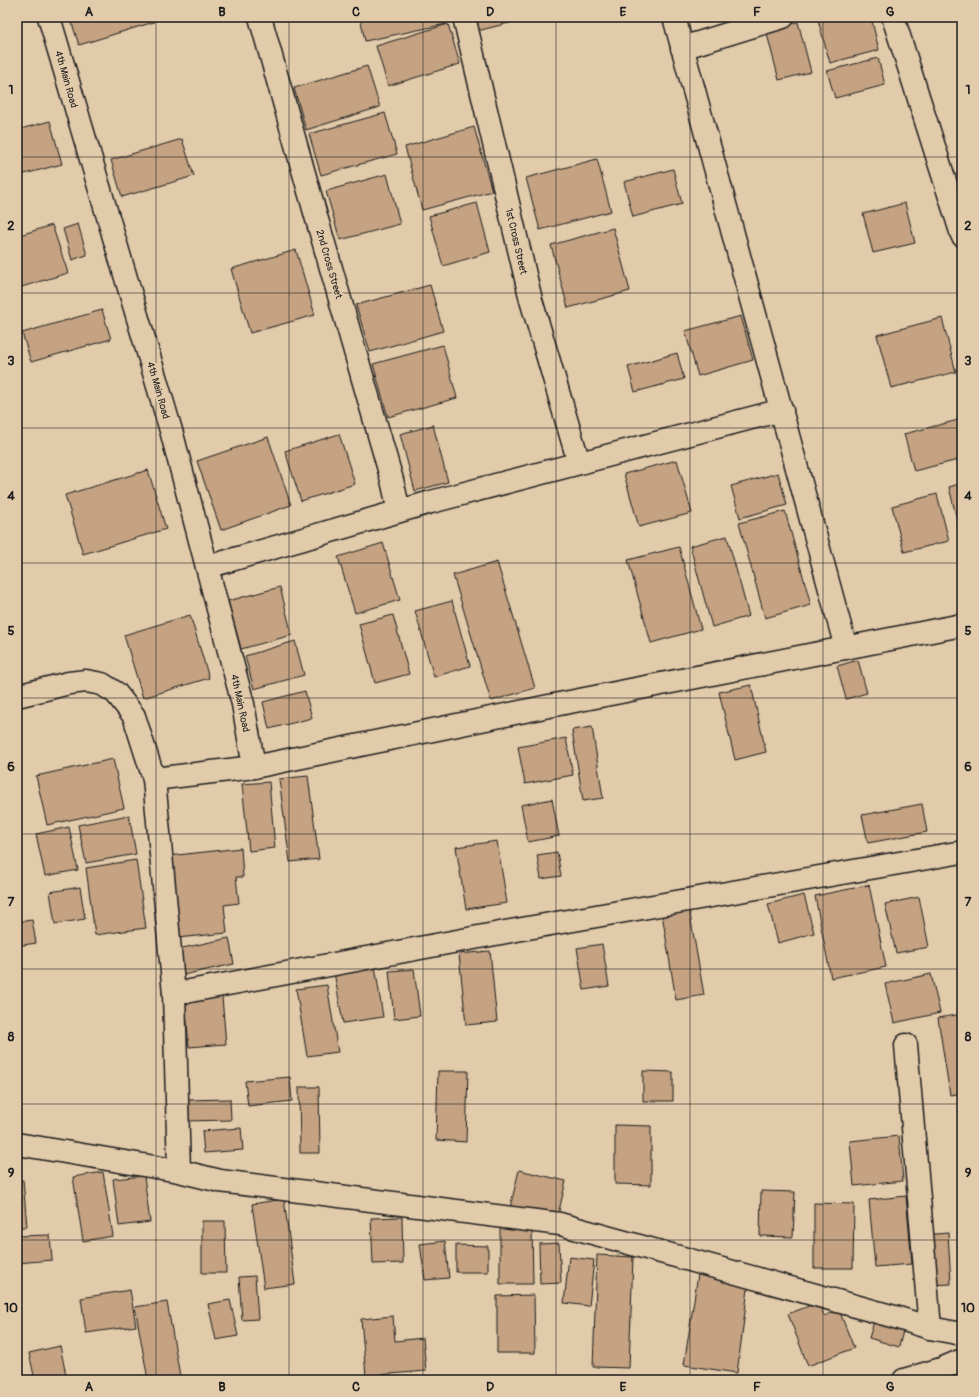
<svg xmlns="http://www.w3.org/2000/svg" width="979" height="1397" font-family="Pangolin,sans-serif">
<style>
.building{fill:#c4a282;stroke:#1c1c1c}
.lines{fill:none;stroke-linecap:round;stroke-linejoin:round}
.minor-casing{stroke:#1c1c1c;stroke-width:25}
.minor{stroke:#e2cbab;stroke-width:22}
.grid{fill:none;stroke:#1c1c1c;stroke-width:1;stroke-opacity:0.55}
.labels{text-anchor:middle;stroke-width:4;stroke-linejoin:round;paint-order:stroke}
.street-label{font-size:10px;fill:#1c1c1c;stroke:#e2cbab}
.neatline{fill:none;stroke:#1c1c1c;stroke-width:1.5}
.grid-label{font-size:13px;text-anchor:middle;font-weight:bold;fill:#1c1c1c}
</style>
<rect width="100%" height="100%" fill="#e2cbab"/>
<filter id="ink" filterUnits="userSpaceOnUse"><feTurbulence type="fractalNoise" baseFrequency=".025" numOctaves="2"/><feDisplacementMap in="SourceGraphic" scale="8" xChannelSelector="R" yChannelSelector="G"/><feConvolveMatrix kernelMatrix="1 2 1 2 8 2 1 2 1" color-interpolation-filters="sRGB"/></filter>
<g filter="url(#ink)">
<g class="building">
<path d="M 70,17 L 152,17 L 154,22 L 79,45 Z"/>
<path d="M 360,17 L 445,17 L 446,24 L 365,41 Z"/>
<path d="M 474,17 L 533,17 L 477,31 Z"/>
<path d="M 832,17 L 871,17 L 879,50 L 830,63 L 818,20 Z"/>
<path d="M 798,22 L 811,72 L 779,80 L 766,30 Z"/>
<path d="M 448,24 L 460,64 L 388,86 L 376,46 Z"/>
<path d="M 878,58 L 885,85 L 835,98 L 827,71 Z"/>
<path d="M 367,66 L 380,107 L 306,130 L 294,88 Z"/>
<path d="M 385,113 L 397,154 L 321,175 L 309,134 Z"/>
<path d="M 50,121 L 62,164 L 17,176 L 17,130 Z"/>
<path d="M 474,127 L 492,191 L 422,210 L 405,147 Z"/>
<path d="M 182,139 L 194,176 L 122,197 L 111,160 Z"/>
<path d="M 597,159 L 611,211 L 540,230 L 526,178 Z"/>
<path d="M 673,169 L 682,204 L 633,217 L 624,182 Z"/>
<path d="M 387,174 L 400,224 L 340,240 L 326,191 Z"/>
<path d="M 477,203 L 490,252 L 443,266 L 429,216 Z"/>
<path d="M 905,203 L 915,243 L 873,253 L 863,214 Z"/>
<path d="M 78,224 L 87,255 L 72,260 L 63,229 Z"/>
<path d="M 52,225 L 68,273 L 18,288 L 17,236 Z"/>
<path d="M 613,228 L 630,291 L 568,308 L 551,245 Z"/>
<path d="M 296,250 L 315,315 L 250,333 L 231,269 Z"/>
<path d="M 430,285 L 443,331 L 370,352 L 356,305 Z"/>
<path d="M 102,310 L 111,339 L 31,362 L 22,333 Z"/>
<path d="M 741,316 L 753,360 L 698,376 L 685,331 Z"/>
<path d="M 942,318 L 956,372 L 891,388 L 877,335 Z"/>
<path d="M 443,345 L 457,398 L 388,417 L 373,364 Z"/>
<path d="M 677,353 L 684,379 L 635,392 L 628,367 Z"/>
<path d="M 962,419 L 962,459 L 914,471 L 904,434 Z"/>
<path d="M 433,425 L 448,482 L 415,491 L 400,434 Z"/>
<path d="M 339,434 L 355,484 L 301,501 L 285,451 Z"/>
<path d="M 268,437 L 291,505 L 221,530 L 197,461 Z"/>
<path d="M 677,460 L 692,513 L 639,527 L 624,474 Z"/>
<path d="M 148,470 L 166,529 L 83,554 L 65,495 Z"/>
<path d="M 778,473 L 787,505 L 740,518 L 731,486 Z"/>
<path d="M 962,483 L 962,527 L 959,528 L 949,487 Z"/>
<path d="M 937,494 L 949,541 L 904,552 L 892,506 Z"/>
<path d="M 785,511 L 811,605 L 765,618 L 739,523 Z"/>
<path d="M 727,536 L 749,616 L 712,627 L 690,546 Z"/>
<path d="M 383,543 L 400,600 L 355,613 L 338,557 Z"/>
<path d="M 679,547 L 701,629 L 651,643 L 628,560 Z"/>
<path d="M 497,562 L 535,688 L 491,701 L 453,575 Z"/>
<path d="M 280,587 L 292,635 L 241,649 L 228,601 Z"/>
<path d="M 452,601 L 470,666 L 434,677 L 415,611 Z"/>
<path d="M 190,615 L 209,678 L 143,698 L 124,635 Z"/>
<path d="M 393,615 L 409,674 L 375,683 L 359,624 Z"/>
<path d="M 295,641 L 304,675 L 254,689 L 245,656 Z"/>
<path d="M 858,660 L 867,693 L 846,699 L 837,666 Z"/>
<path d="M 751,685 L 766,752 L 735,760 L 719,692 Z"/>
<path d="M 305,691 L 312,718 L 269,729 L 263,702 Z"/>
<path d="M 592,727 L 603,798 L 583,801 L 572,730 Z"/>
<path d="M 566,738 L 573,775 L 525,784 L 518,747 Z"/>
<path d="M 113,759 L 124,808 L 47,825 L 36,776 Z"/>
<path d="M 308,776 L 319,859 L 290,862 L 279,779 Z"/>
<path d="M 269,782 L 275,848 L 249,851 L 242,784 Z"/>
<path d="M 552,799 L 559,836 L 528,842 L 521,805 Z"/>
<path d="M 922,804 L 927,832 L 868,843 L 862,815 Z"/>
<path d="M 129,815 L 136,854 L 86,863 L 78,825 Z"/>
<path d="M 69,827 L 78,870 L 45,876 L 36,834 Z"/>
<path d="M 497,841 L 507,903 L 466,909 L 456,847 Z"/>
<path d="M 241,848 L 243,877 L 236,877 L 239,903 L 224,905 L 227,933 L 177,938 L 168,856 Z"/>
<path d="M 557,852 L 561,876 L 541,879 L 537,855 Z"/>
<path d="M 136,860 L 146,928 L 95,935 L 86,868 Z"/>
<path d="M 869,885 L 886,967 L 831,978 L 815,896 Z"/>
<path d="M 80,887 L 85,919 L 55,924 L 50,892 Z"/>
<path d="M 804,895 L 814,933 L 778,943 L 768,904 Z"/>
<path d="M 919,897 L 929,947 L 896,953 L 885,904 Z"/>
<path d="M 689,909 L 704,995 L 676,1000 L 662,914 Z"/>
<path d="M 32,920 L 36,943 L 17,946 L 17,922 Z"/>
<path d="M 229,938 L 234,964 L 183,975 L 178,949 Z"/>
<path d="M 602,944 L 609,986 L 584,990 L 577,948 Z"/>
<path d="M 490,951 L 497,1022 L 466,1025 L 459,954 Z"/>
<path d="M 375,966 L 383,1017 L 343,1023 L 334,972 Z"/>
<path d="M 414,969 L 420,1016 L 394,1019 L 389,971 Z"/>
<path d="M 931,974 L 940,1013 L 894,1023 L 885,984 Z"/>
<path d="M 327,985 L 338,1052 L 307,1056 L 296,989 Z"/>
<path d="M 222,997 L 226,1044 L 189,1047 L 185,1000 Z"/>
<path d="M 962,1014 L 962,1093 L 950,1095 L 938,1018 Z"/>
<path d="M 438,1071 L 468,1071 L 466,1142 L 436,1140 Z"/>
<path d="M 643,1071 L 673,1072 L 673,1101 L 643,1101 Z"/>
<path d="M 290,1077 L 292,1101 L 248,1106 L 245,1081 Z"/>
<path d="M 299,1087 L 319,1087 L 320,1153 L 300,1153 Z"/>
<path d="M 230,1099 L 231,1120 L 185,1121 L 185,1100 Z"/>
<path d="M 615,1125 L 651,1126 L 651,1185 L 615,1184 Z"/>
<path d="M 241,1128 L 243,1150 L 204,1153 L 202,1131 Z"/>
<path d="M 899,1136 L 903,1181 L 854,1186 L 850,1141 Z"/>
<path d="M 519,1170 L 566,1181 L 557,1219 L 510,1208 Z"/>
<path d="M 103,1172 L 113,1236 L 83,1241 L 73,1177 Z"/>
<path d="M 144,1176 L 150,1222 L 119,1226 L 113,1179 Z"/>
<path d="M 17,1180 L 23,1180 L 27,1227 L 17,1227 Z"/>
<path d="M 761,1191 L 795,1192 L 793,1237 L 760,1236 Z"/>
<path d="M 906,1196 L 912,1264 L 875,1267 L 869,1200 Z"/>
<path d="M 284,1199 L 295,1284 L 264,1288 L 252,1204 Z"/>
<path d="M 814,1203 L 854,1204 L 853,1268 L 814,1268 Z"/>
<path d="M 402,1217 L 403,1263 L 373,1264 L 371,1218 Z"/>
<path d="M 202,1221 L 225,1221 L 226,1273 L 202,1273 Z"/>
<path d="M 500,1225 L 532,1225 L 533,1284 L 500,1284 Z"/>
<path d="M 948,1233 L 951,1284 L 928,1285 L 924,1235 Z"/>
<path d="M 50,1235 L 52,1260 L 17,1263 L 17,1236 Z"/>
<path d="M 445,1241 L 449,1278 L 425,1280 L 420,1244 Z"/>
<path d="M 559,1243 L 561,1283 L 540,1284 L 539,1244 Z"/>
<path d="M 456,1245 L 488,1246 L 488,1272 L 456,1272 Z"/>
<path d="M 597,1255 L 633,1257 L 629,1368 L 593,1367 Z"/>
<path d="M 569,1257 L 594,1260 L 589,1306 L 564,1303 Z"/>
<path d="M 698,1274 L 749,1281 L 737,1373 L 684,1365 Z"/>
<path d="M 255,1276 L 258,1319 L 242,1320 L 239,1277 Z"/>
<path d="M 130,1290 L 136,1326 L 86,1333 L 81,1298 Z"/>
<path d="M 534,1295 L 535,1353 L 497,1353 L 497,1296 Z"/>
<path d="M 230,1300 L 238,1336 L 216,1340 L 208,1304 Z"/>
<path d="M 167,1302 L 180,1376 L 157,1380 L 148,1380 L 135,1307 Z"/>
<path d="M 819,1302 L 824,1316 L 839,1310 L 854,1348 L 808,1366 L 788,1314 Z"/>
<path d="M 393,1316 L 395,1341 L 423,1338 L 426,1371 L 366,1376 L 361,1319 Z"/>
<path d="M 875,1318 L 904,1327 L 899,1347 L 869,1338 Z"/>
<path d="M 60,1346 L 67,1380 L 35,1380 L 29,1353 Z"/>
</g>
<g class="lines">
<g class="minor-casing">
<g id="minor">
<path d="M 49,17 L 172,434 L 243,704 L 254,767"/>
<path d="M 260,17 L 316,216 L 392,480 L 399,511"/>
<path d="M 464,17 L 531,300 L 579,463"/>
<path d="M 674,17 L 846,648"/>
<path d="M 893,17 L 962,235"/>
<path d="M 682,48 L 783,17"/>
<path d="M 207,567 L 431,502 L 782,410"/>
<path d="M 17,696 L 69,683 L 86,681 L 102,684 L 116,693 L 134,716 L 154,779 L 254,767 L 544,707 L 962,625"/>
<path d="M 154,779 L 174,994 L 522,929 L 962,852"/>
<path d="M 174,994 L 179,1171"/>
<path d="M 906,1045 L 930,1328"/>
<path d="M 17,1144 L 179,1171 L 220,1181 L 560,1224 L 895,1317 L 930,1328 L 962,1334"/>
<path d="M 904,1380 L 941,1369 L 962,1360"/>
</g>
</g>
<use href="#minor" class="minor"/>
</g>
</g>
<path class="grid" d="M 156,17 L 156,1380M 289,17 L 289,1380M 423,17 L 423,1380M 556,17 L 556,1380M 690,17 L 690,1380M 823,17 L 823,1380M 17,157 L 962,157M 17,293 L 962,293M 17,428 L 962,428M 17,563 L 962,563M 17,698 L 962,698M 17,834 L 962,834M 17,969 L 962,969M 17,1104 L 962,1104M 17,1240 L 962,1240"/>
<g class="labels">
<g class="street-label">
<text transform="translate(67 79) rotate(74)" y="4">4th Main Road</text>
<text transform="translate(517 241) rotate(77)" y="4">1st Cross Street</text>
<text transform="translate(330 264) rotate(74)" y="4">2nd Cross Street</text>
<text transform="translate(159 390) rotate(74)" y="4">4th Main Road</text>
<text transform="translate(241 703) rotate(78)" y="4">4th Main Road</text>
</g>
</g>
<rect width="979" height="1397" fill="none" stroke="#e2cbab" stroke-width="44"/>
<rect x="22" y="22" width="935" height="1353" class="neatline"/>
<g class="grid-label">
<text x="89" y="16">A</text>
<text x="222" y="16">B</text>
<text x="356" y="16">C</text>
<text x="490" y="16">D</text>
<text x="623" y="16">E</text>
<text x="757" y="16">F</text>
<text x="890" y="16">G</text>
<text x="11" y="94">1</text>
<text x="968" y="94">1</text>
<text x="11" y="230">2</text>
<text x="968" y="230">2</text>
<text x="11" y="365">3</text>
<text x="968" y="365">3</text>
<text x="11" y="500">4</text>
<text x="968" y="500">4</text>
<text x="11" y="635">5</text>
<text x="968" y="635">5</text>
<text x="11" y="771">6</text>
<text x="968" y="771">6</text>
<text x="11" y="906">7</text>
<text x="968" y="906">7</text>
<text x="11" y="1041">8</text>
<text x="968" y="1041">8</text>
<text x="11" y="1177">9</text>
<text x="968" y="1177">9</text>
<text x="11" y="1312">10</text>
<text x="968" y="1312">10</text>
<text x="89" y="1391">A</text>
<text x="222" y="1391">B</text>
<text x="356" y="1391">C</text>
<text x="490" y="1391">D</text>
<text x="623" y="1391">E</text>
<text x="757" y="1391">F</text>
<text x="890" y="1391">G</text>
</g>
</svg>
